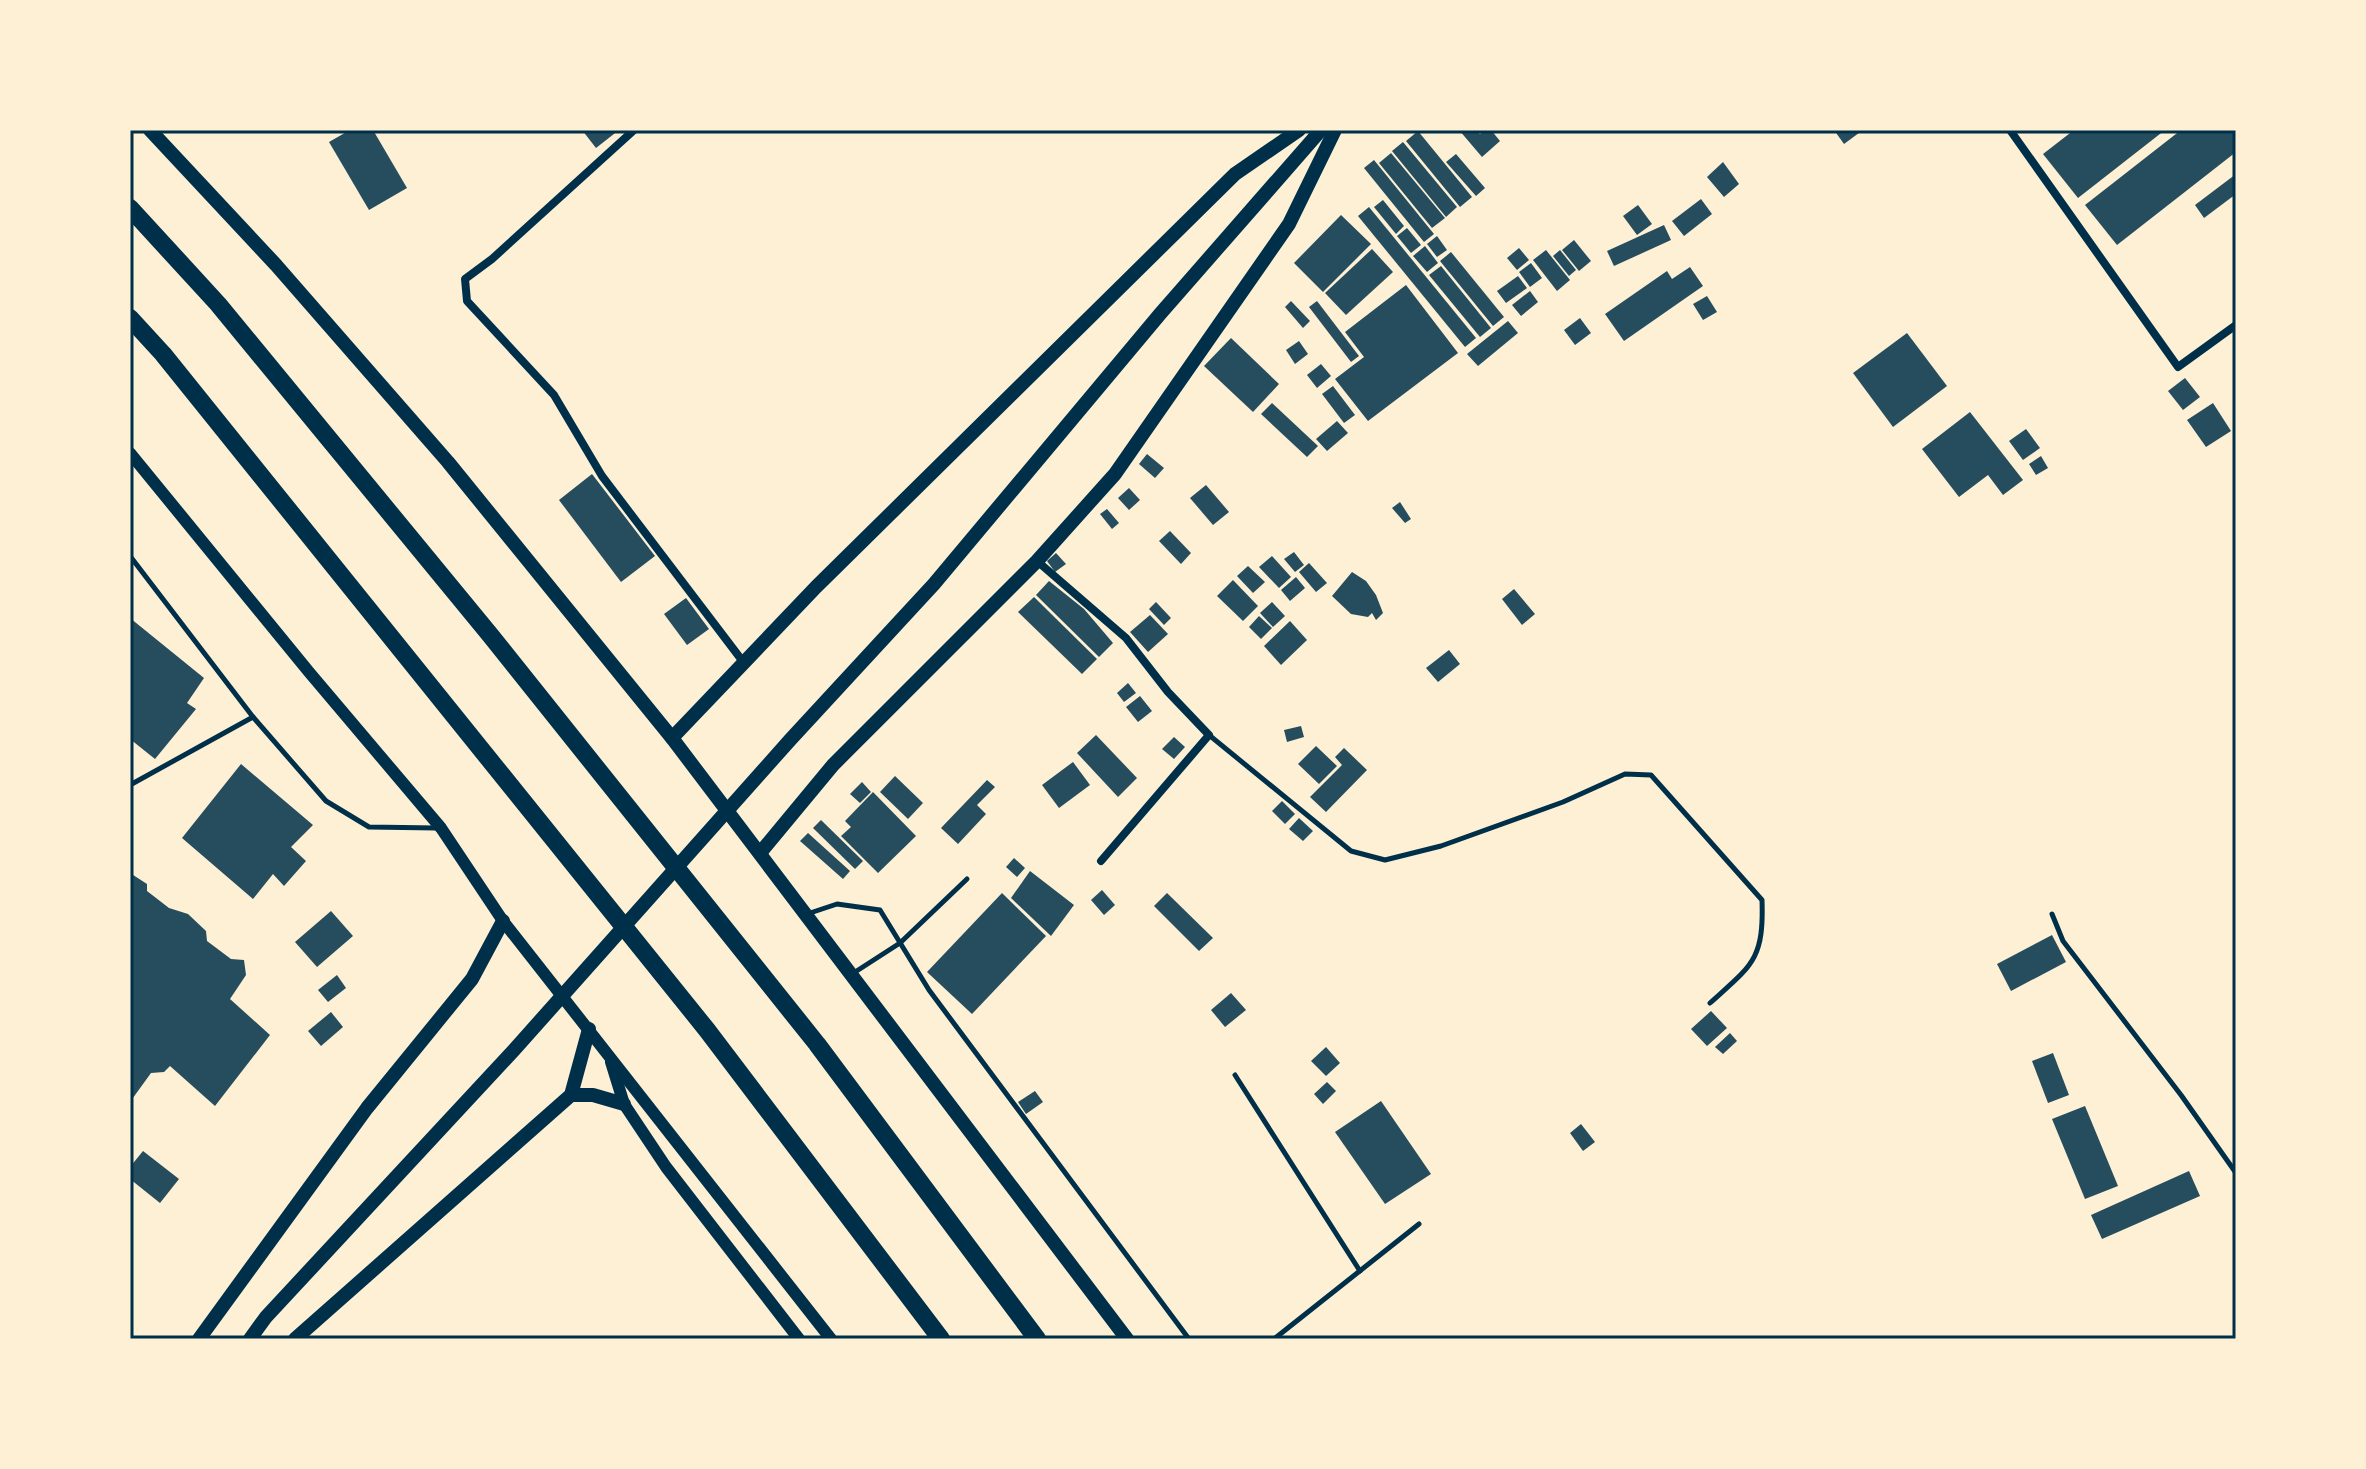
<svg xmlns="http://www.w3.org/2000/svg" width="2366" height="1469" font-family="'Titillium Web',sans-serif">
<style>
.building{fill:#264d5e}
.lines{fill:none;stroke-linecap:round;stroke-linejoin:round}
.service{stroke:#003049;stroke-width:5}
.minor{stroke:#003049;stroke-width:8}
.tertiary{stroke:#003049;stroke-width:12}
.secondary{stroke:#003049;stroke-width:14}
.motorway{stroke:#003049;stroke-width:18}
.neatline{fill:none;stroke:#003049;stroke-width:3}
</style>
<rect width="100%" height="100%" fill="#fdf0d5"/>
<g class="building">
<path d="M 350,130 L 373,130 L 407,188 L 369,210 L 329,142 Z"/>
<path d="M 582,130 L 619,130 L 596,148 Z"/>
<path d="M 1459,130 L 1476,130 L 1480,134 L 1484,130 L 1491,130 L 1500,141 L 1482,157 Z"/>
<path d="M 1834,130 L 1863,130 L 1844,144 Z"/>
<path d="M 2074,130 L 2165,130 L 2078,198 L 2043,154 Z"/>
<path d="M 2181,130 L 2236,130 L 2236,152 L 2117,245 L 2085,205 Z"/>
<path d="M 1418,131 L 1472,197 L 1460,207 L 1406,141 Z"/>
<path d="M 1403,142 L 1457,207 L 1446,217 L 1392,151 Z"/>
<path d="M 1391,153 L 1445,218 L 1432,228 L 1379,163 Z"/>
<path d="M 1456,154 L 1485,188 L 1476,196 L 1446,162 Z"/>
<path d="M 1374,160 L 1434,234 L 1424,242 L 1364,168 Z"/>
<path d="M 1723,162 L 1739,184 L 1724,197 L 1707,177 Z"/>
<path d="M 2236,174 L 2236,194 L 2204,218 L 2195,205 Z"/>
<path d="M 1701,199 L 1712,214 L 1684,236 L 1672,221 Z"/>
<path d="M 1383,200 L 1404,226 L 1396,234 L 1374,207 Z"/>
<path d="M 1638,205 L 1652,224 L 1637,235 L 1623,216 Z"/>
<path d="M 1369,207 L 1476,338 L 1465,347 L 1358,216 Z"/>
<path d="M 1341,215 L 1371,244 L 1323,292 L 1294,263 Z"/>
<path d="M 1664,225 L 1671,240 L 1614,266 L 1607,251 Z"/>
<path d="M 1407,228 L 1421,245 L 1411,253 L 1397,236 Z"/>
<path d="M 1437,236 L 1447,250 L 1437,257 L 1427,244 Z"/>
<path d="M 1574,240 L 1591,261 L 1579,271 L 1562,250 Z"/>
<path d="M 1425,246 L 1438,263 L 1427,272 L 1413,256 Z"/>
<path d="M 1519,248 L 1529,260 L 1517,270 L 1507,258 Z"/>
<path d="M 1372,249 L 1393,272 L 1346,315 L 1325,293 Z"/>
<path d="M 1546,250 L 1570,280 L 1557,291 L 1533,260 Z"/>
<path d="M 1560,250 L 1576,270 L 1569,276 L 1553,256 Z"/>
<path d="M 1451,252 L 1504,317 L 1493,326 L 1440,261 Z"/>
<path d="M 1531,263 L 1542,278 L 1530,287 L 1519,272 Z"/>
<path d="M 1441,266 L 1491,328 L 1480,337 L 1429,275 Z"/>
<path d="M 1690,267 L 1703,286 L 1624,341 L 1605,314 L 1667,271 L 1672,279 Z"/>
<path d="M 1518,276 L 1527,288 L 1506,303 L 1497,291 Z"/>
<path d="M 1406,285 L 1458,353 L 1368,421 L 1335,379 L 1364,357 L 1345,332 Z"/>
<path d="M 1530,291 L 1538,302 L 1521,316 L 1512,305 Z"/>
<path d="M 1707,296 L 1717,312 L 1703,320 L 1693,304 Z"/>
<path d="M 1291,301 L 1310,321 L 1303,328 L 1285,307 Z"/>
<path d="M 1317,301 L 1359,356 L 1351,362 L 1309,307 Z"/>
<path d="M 1580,318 L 1591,333 L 1575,345 L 1564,330 Z"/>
<path d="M 1508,321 L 1518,333 L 1478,366 L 1467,354 Z"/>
<path d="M 1907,333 L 1947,386 L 1893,427 L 1853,373 Z"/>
<path d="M 1231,338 L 1279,384 L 1253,412 L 1204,366 Z"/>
<path d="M 1299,341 L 1308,354 L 1295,364 L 1286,350 Z"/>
<path d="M 1321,364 L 1331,376 L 1317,388 L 1307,375 Z"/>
<path d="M 2185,378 L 2200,397 L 2183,410 L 2168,391 Z"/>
<path d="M 1333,386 L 1355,415 L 1344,423 L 1322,394 Z"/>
<path d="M 1272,403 L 1318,446 L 1307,457 L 1261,414 Z"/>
<path d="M 2213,403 L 2231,431 L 2206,447 L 2187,420 Z"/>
<path d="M 1970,412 L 2023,480 L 2003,495 L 1988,475 L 1959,497 L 1922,449 Z"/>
<path d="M 1337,421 L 1348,433 L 1327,451 L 1316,439 Z"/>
<path d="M 2026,429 L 2040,448 L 2023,460 L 2009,441 Z"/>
<path d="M 1147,454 L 1164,468 L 1155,478 L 1139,464 Z"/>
<path d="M 2041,456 L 2048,468 L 2036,475 L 2029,464 Z"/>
<path d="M 592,474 L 655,556 L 621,582 L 559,500 Z"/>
<path d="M 1206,485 L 1229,512 L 1213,525 L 1190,498 Z"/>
<path d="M 1129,488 L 1140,500 L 1129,510 L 1118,498 Z"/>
<path d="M 1400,502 L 1411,519 L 1405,523 L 1392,508 Z"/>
<path d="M 1107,509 L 1119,523 L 1112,529 L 1100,514 Z"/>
<path d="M 1170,531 L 1191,553 L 1181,564 L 1159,541 Z"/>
<path d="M 1294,552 L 1304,565 L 1295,572 L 1284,559 Z"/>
<path d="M 1056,553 L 1066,564 L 1055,572 L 1047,561 Z"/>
<path d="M 1272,556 L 1291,577 L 1279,588 L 1259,567 Z"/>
<path d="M 1309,563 L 1327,583 L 1316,592 L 1299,572 Z"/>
<path d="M 1248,566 L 1265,582 L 1253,593 L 1237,576 Z"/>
<path d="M 1352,572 L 1366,581 L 1376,595 L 1383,613 L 1376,620 L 1372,613 L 1368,617 L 1351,614 L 1332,596 Z"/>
<path d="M 1296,577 L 1305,588 L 1290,601 L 1281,590 Z"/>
<path d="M 1233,580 L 1258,606 L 1243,621 L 1217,596 Z"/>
<path d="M 1049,581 L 1084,609 L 1113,643 L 1099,657 L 1036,595 Z"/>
<path d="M 1514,589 L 1535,614 L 1522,625 L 1502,599 Z"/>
<path d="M 1034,597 L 1097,659 L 1082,674 L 1018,612 Z"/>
<path d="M 686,598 L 709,629 L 687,645 L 664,614 Z"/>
<path d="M 1156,602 L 1171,618 L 1164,625 L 1149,609 Z"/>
<path d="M 1272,602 L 1285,616 L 1273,627 L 1260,613 Z"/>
<path d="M 1150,615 L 1168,634 L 1148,652 L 1130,632 Z"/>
<path d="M 1259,616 L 1272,628 L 1261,639 L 1249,627 Z"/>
<path d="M 130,618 L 204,678 L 187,703 L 196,709 L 155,759 L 130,739 Z"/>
<path d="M 1290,621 L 1307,640 L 1281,665 L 1264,646 Z"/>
<path d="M 1449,650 L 1460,664 L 1438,682 L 1426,668 Z"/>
<path d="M 1128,683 L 1136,693 L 1124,702 L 1117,693 Z"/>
<path d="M 1140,696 L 1152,711 L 1138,722 L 1126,707 Z"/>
<path d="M 1301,726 L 1304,737 L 1287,742 L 1284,730 Z"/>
<path d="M 1096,735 L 1137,778 L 1118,797 L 1077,753 Z"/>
<path d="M 1174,737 L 1185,747 L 1174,759 L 1162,749 Z"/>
<path d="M 1316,746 L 1337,766 L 1319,784 L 1298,764 Z"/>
<path d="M 1344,748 L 1367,770 L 1326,812 L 1310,797 L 1342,765 L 1335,757 Z"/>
<path d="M 1073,762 L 1090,785 L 1059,808 L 1042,785 Z"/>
<path d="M 241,764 L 313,825 L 291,847 L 306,861 L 284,886 L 273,874 L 253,899 L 182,838 Z"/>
<path d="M 895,776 L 923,803 L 908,819 L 880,792 Z"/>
<path d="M 987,780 L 995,787 L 977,805 L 986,814 L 958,844 L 941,828 Z"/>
<path d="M 862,782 L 871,792 L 860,803 L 850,794 Z"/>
<path d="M 873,792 L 916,836 L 878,873 L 841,836 L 851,827 L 845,821 Z"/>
<path d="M 1282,801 L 1295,814 L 1285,824 L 1272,811 Z"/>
<path d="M 1299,818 L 1313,831 L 1303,841 L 1289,829 Z"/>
<path d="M 821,820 L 863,861 L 855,869 L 813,828 Z"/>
<path d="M 808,833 L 850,871 L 843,879 L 800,841 Z"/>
<path d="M 1014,858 L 1025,868 L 1017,877 L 1006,867 Z"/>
<path d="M 1030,871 L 1074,905 L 1051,936 L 1011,898 Z"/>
<path d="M 130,873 L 147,884 L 147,891 L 169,908 L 188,914 L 206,931 L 207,941 L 231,959 L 244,960 L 246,975 L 230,999 L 270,1035 L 215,1106 L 170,1066 L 164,1072 L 151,1073 L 130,1102 Z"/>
<path d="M 1102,890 L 1115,905 L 1104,915 L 1091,900 Z"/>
<path d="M 1002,893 L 1046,936 L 972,1014 L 927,972 Z"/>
<path d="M 1167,893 L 1213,938 L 1199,951 L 1154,906 Z"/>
<path d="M 331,911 L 353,936 L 317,967 L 295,942 Z"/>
<path d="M 2052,935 L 2066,962 L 2011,991 L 1997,964 Z"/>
<path d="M 337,975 L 346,988 L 328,1002 L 318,990 Z"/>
<path d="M 1231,993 L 1246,1010 L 1225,1027 L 1211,1010 Z"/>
<path d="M 1711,1011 L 1727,1028 L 1707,1046 L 1691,1029 Z"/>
<path d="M 331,1012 L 343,1027 L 321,1046 L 308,1031 Z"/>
<path d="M 1730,1033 L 1737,1041 L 1723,1054 L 1715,1047 Z"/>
<path d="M 1326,1047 L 1340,1063 L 1326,1076 L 1311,1061 Z"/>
<path d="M 2053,1053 L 2069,1095 L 2048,1103 L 2032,1061 Z"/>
<path d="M 1327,1082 L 1336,1091 L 1323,1104 L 1314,1094 Z"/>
<path d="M 1035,1091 L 1043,1102 L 1026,1114 L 1018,1102 Z"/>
<path d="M 1381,1101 L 1431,1174 L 1385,1204 L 1335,1132 Z"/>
<path d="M 2085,1106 L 2118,1186 L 2085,1199 L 2052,1119 Z"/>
<path d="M 1581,1124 L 1595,1142 L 1583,1151 L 1570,1133 Z"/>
<path d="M 143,1151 L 179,1179 L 160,1203 L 130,1179 L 130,1167 Z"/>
<path d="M 2189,1171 L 2200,1196 L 2102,1239 L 2091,1215 Z"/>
</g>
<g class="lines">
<g class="service">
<path d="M 130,556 L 253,717 L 326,801 L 369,827 L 436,828"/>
<path d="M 1209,735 L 1351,851 L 1385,860 L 1441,846 L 1563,802 L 1625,774 L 1651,775 L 1762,900 C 1764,960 1752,965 1710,1003"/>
<path d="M 130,785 L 253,717"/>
<path d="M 807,914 L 837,904 L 880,910 L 929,990 L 1189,1339"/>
<path d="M 2052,914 L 2063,941 L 2181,1095 L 2236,1173"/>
<path d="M 852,974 L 900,943 L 967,879"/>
<path d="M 1235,1075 L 1360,1271"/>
<path d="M 1274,1339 L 1419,1224"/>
</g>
<g class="minor">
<path d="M 634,130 L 492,259 L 465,279 L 467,301 L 554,395 L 602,476 L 744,663"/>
<path d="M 2010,130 L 2178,367 L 2236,325"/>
<path d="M 1037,561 L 1126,638 L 1168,692 L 1209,735 L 1101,861"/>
</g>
<g class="tertiary">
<path d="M 130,453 L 309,672 L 441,828 L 503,921 L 831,1339"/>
<path d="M 611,1062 L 624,1104 L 666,1167 L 799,1339"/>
</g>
<g class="secondary">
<path d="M 150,130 L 276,265 L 448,462 L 672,738 L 1127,1339"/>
<path d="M 672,738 L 816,587 L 1235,174 L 1299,130"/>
<path d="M 760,853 L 833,765 L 1037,561 L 1115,474 L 1289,224 L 1335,130"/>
<path d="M 571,1095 L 593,1095 L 624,1104"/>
<path d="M 199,1339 L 367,1108 L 472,979 L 503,921"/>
<path d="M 250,1339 L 266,1317 L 514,1050 L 790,740 L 934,584 L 1160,314 L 1321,130"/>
<path d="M 295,1339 L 571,1095 L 589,1029"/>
</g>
<g class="motorway">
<path d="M 130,208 L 218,304 L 491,636 L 817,1044 L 1037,1339"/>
<path d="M 130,318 L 163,354 L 707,1030 L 941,1339"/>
</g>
</g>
<rect width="2366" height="1469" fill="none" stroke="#fdf0d5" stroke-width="264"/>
<rect x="132" y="132" width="2102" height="1205" class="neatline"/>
</svg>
